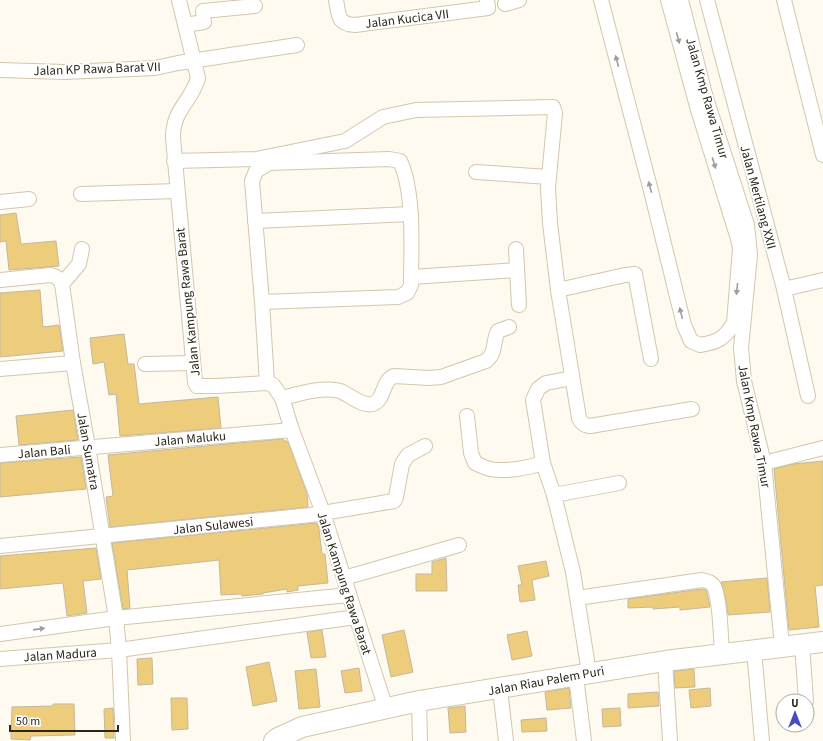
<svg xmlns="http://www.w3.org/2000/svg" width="823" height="741" font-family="'Source Sans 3',sans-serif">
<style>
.building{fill:#edcd7c;stroke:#c3b89d}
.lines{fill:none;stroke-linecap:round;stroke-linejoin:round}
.street-casing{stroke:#d2c7ac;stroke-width:16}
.secondary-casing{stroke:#d2c7ac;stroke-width:22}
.street{stroke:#fff;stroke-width:14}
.secondary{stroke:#fff;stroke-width:20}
.oneway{fill:#9f9d98}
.labels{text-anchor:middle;stroke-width:4;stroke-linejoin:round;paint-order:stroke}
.street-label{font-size:13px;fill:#2a261b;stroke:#fff}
</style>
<rect width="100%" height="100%" fill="#fefaef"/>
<g class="building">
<path d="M 16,213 L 21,244 L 56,241 L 59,266 L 9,270 L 6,241 L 0,242 L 0,215 Z"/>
<path d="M 40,290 L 43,327 L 59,325 L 63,351 L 0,357 L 0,293 Z"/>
<path d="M 124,334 L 128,364 L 134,364 L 139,404 L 218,397 L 221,428 L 120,436 L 116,394 L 109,395 L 104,362 L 93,364 L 90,338 Z"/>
<path d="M 73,410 L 78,440 L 19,445 L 16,416 Z"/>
<path d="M 282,439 L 288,442 L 307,493 L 308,507 L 110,527 L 106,497 L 113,496 L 108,455 Z"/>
<path d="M 81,457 L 86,489 L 0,497 L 0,463 Z"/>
<path d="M 823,461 L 823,585 L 815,586 L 819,627 L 789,630 L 774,469 L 793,464 Z"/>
<path d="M 317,523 L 319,529 L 322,554 L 325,554 L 328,583 L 298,586 L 298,590 L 287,592 L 287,589 L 263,593 L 263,594 L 242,596 L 241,594 L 221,595 L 219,560 L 127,570 L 130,608 L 123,609 L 112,543 Z"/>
<path d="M 96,548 L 101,579 L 83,581 L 87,613 L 67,616 L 63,583 L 0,589 L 0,556 Z"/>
<path d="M 446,558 L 447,591 L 416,591 L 416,574 L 432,574 L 432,562 Z"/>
<path d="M 546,561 L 549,576 L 532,580 L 535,600 L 520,602 L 518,585 L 522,585 L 518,566 Z"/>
<path d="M 767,578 L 770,612 L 728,615 L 725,596 L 721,582 Z"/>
<path d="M 702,589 L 706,590 L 707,593 L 710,607 L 680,610 L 680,607 L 653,609 L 653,607 L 628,608 L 628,599 Z"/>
<path d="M 322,630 L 326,657 L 311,658 L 307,632 Z"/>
<path d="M 404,630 L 413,672 L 391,677 L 382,635 Z"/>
<path d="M 527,631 L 532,656 L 512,660 L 507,635 Z"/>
<path d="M 152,658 L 153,684 L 138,685 L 137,659 Z"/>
<path d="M 269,662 L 277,701 L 253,706 L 246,667 Z"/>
<path d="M 359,668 L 362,691 L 345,693 L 341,671 Z"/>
<path d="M 316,669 L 320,707 L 299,709 L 295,671 Z"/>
<path d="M 694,669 L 695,687 L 675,688 L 674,671 Z"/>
<path d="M 569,688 L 571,708 L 547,710 L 545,692 Z"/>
<path d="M 710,688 L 711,706 L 691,708 L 689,690 Z"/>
<path d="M 658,692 L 659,706 L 628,708 L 628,694 Z"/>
<path d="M 171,698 L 187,698 L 188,729 L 172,730 Z"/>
<path d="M 53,704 L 74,704 L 75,735 L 31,736 L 30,740 L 11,739 L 12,707 L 53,706 Z"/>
<path d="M 465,706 L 466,732 L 450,733 L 448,708 Z"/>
<path d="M 113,708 L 114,738 L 105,738 L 104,709 Z"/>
<path d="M 620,708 L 621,726 L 603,727 L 602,709 Z"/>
<path d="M 546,718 L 547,731 L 522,732 L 521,720 Z"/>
</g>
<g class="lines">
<g class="street-casing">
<g id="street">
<path d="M 179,0 L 198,78 C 191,103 173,108 173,138 L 195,382 L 197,386 L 216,386 L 267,383 L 273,385 L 282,398 L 292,430 L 323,513 L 386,709"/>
<path d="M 336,0 C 339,15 337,24 355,25 L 488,8 L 487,0"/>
<path d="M 601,0 L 651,191 L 684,325 L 691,341 L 700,345 C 718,342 724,339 734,323 L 740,249 L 738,239 L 698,110 L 668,0"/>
<path d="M 681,0 L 706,98 L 747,225 L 750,255 L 741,348 L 744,381 L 764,463 L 782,646"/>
<path d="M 707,0 L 784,289 L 808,396"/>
<path d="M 784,0 L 823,155"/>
<path d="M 505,4 L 519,0"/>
<path d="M 185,25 L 204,22 L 203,11 L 255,6"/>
<path d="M 0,70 L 65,72 L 155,68 L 178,63 L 297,45"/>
<path d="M 174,161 L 256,159 L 345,141 L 383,117 L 416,110 L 553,107 L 555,113 L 548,188 L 550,223 L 558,290 L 579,418 C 582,424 584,425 590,426 L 692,409"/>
<path d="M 476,172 L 549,177"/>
<path d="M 81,194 L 177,191"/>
<path d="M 0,202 L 29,199"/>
<path d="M 255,221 L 411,214"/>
<path d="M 516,249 L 519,305"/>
<path d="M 411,277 L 517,270"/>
<path d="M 0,280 L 51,275 C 56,276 60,279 62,284 L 73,363 L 88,447 L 116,618 L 119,650 L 123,741"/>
<path d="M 62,284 L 79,264 L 82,249"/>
<path d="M 784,289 L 823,280"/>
<path d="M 558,290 L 625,275 L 635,274 L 651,359"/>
<path d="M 262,302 L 398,297 L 407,293 L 411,285 C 411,250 415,193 400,161 L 389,159 L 269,163 L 256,171 L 252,181 L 262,302 L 267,383"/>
<path d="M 145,364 L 192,363"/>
<path d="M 0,369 L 73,363"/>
<path d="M 572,378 L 546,383 L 538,389 L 533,400 L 543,463 L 554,495 L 573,572 L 589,673"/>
<path d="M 282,398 C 298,394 324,386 340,391 C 349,394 364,409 375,403 C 385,397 382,381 394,376 L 429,378 L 441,377 L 486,361 C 497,352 492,343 498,331 L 509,327"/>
<path d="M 467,416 L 471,453 L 475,463 C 480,465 485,468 490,469 C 506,472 528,468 543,463"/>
<path d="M 0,455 L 292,430"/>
<path d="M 764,463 L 823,448"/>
<path d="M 554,495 L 619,483"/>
<path d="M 0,546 L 311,515 L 394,501 L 396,497 L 402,464 L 408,455 L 425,446"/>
<path d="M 344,578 L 459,545"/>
<path d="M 584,597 L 702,580 C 706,581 710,581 713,585 C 720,594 721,640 722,654"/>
<path d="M 0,634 L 116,618 L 349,595"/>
<path d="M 802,644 L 806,701"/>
<path d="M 754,650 L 762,741"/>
<path d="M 0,659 L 119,650 L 356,617"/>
<path d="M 665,661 L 670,741"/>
<path d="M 576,676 L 584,741"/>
<path d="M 500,689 L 506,741"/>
<path d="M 419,701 L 420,741"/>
</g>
</g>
<g class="secondary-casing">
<path id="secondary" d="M 274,741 L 278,738 L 302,727 L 419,701 L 665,661 L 823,642"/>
</g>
<use href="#street" class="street"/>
<use href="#secondary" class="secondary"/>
</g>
<defs><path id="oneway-solid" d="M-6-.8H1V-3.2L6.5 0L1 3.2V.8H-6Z"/></defs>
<g class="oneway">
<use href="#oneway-solid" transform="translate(678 38) rotate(75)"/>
<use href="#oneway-solid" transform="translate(617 61) rotate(-105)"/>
<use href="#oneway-solid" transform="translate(714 163) rotate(73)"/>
<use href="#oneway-solid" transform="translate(650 187) rotate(-105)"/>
<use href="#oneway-solid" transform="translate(737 289) rotate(96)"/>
<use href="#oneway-solid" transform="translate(681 313) rotate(-104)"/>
<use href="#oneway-solid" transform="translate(39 629) rotate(-8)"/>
</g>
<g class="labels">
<g class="street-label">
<text transform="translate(407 18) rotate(-7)" y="5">Jalan Kucica VII</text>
<text transform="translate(97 68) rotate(-2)" y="5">Jalan KP Rawa Barat VII</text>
<text transform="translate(708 98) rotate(74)" y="5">Jalan Kmp Rawa Timur</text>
<text transform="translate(759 197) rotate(75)" y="5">Jalan Mertilang XXII</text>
<text transform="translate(187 302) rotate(-96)" y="5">Jalan Kampung Rawa Barat</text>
<text transform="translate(755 426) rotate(79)" y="5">Jalan Kmp Rawa Timur</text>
<text transform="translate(190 438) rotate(-5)" y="5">Jalan Maluku</text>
<text transform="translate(44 451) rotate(-5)" y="5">Jalan Bali</text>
<text transform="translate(89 451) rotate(80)" y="5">Jalan Sumatra</text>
<text transform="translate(213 525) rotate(-6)" y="5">Jalan Sulawesi</text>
<text transform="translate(345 583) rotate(72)" y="5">Jalan Kampung Rawa Barat</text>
<text transform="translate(60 654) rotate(-4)" y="5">Jalan Madura</text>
<text transform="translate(546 680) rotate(-10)" y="5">Jalan Riau Palem Puri</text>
</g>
</g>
<g transform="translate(795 713)"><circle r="19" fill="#ffffff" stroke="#aaa8a4"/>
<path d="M0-3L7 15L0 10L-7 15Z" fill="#434cc1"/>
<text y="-6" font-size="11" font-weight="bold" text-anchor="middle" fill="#2a261b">U</text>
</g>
<path d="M10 725v6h108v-6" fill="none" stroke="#2a261b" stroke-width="2"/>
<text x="16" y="725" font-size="12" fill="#2a261b" stroke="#ffffff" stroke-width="3" paint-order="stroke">50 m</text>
</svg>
